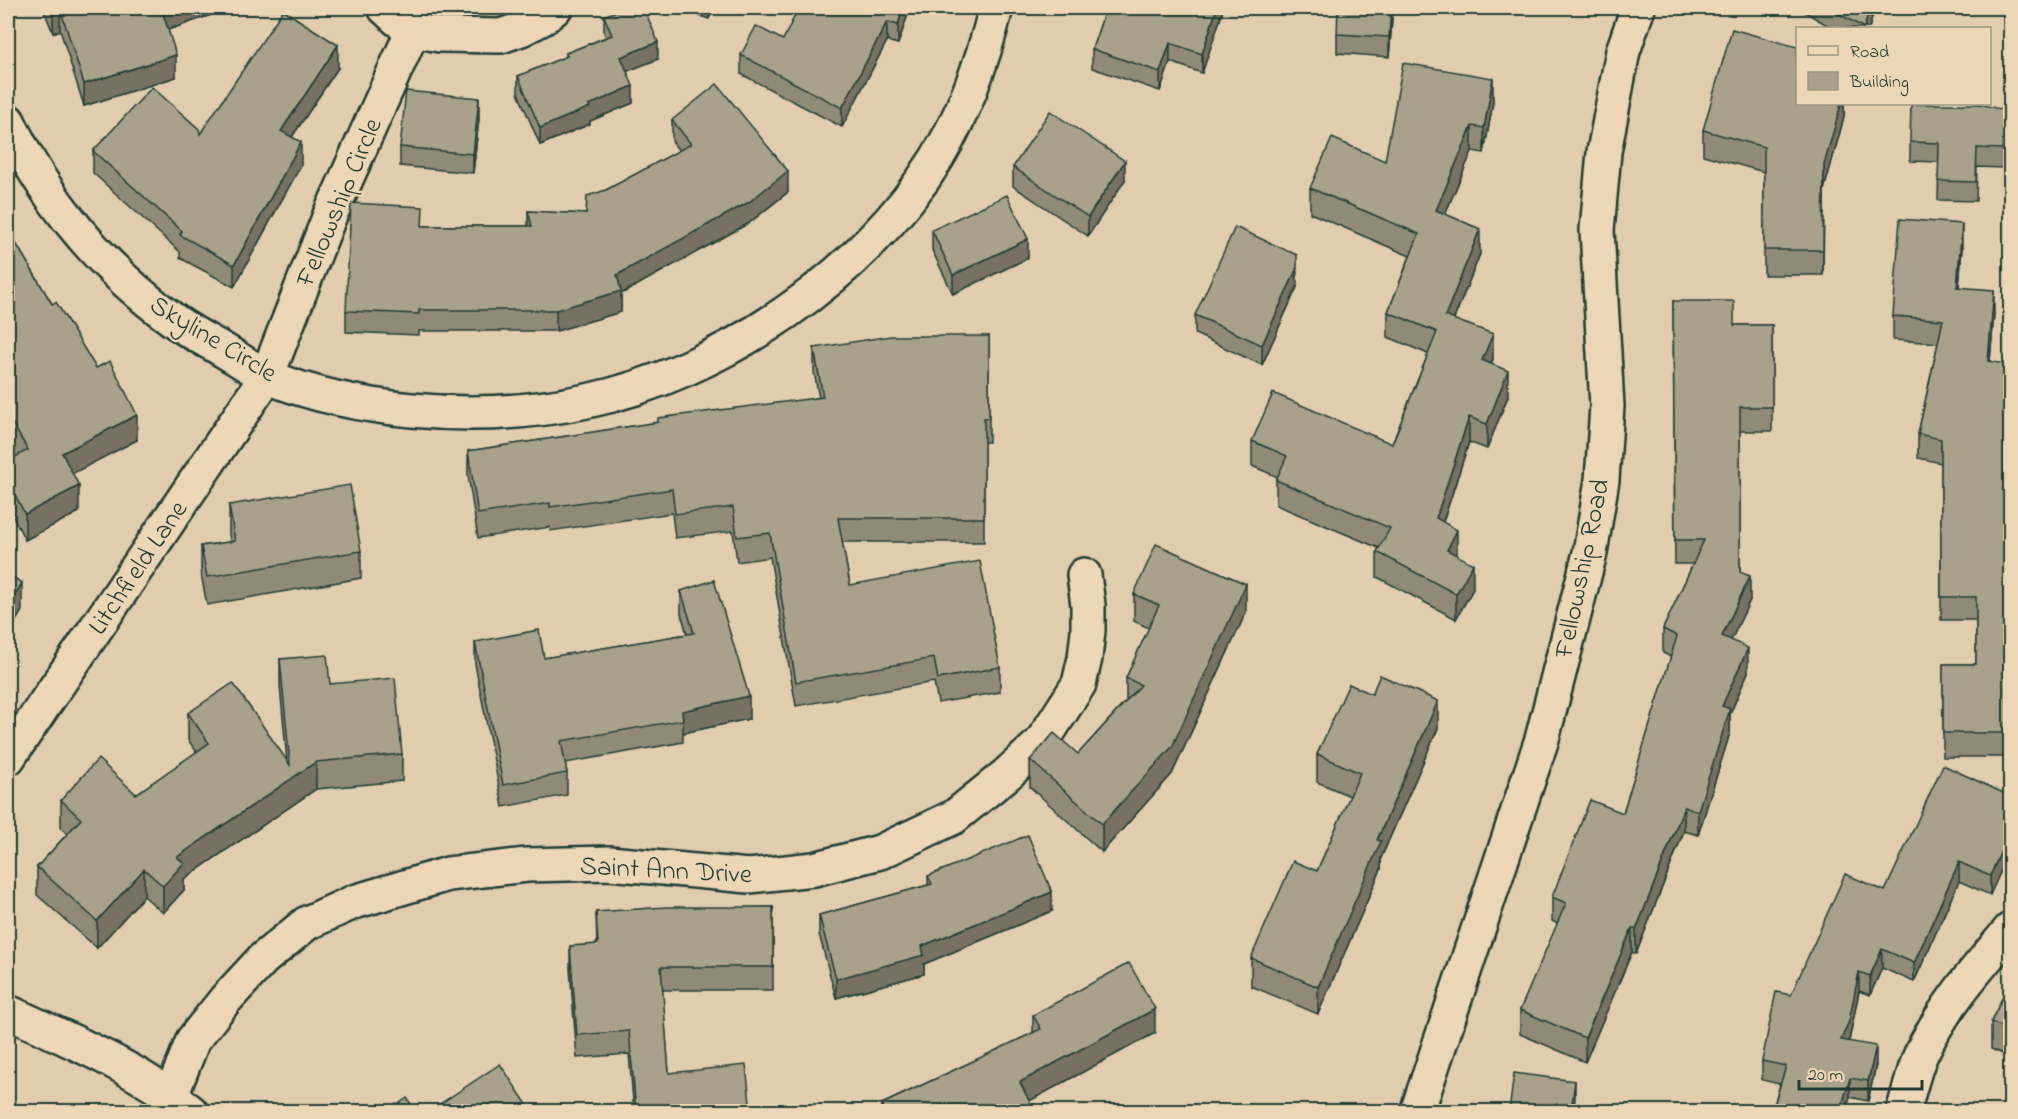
<svg xmlns="http://www.w3.org/2000/svg" width="2018" height="1119" font-family="'Indie Flower',sans-serif">
<style>
.lines{fill:none;stroke-linecap:round;stroke-linejoin:round}
.minor-casing{stroke:#1f3d34;stroke-width:38}
.minor{stroke:#edd6b6;stroke-width:33}
.wall{fill:#908b77;stroke:#1f3d34;stroke-width:1.5}
.shaded-wall{fill:#767161;stroke:#1f3d34;stroke-width:1.5}
.building{fill:#a8a28a;stroke:#1f3d34;stroke-width:1.5}
.labels{text-anchor:middle;stroke-width:4.5;stroke-linejoin:round;paint-order:stroke}
.street-label{font-size:27px;fill:#1f3d34;stroke:#edd6b6}
</style>
<rect width="100%" height="100%" fill="#e1cdae"/>
<filter id="ink" filterUnits="userSpaceOnUse"><feTurbulence type="fractalNoise" baseFrequency=".0167" numOctaves="2"/><feDisplacementMap in="SourceGraphic" scale="12" xChannelSelector="R" yChannelSelector="G"/><feConvolveMatrix kernelMatrix="1 2 1 2 8 2 1 2 1" color-interpolation-filters="sRGB"/></filter>
<g filter="url(#ink)">
<g class="lines">
<g class="minor-casing">
<g id="minor">
<path d="M 413,30 L 440,35 L 501,36 L 521,29 L 541,19 L 555,8"/>
<path d="M 8,121 C 44,199 103,269 172,319 C 188,331 206,340 223,350 C 237,358 252,369 267,376 C 309,395 367,406 412,410 C 471,416 529,413 587,401 C 721,373 865,275 937,158 C 965,112 983,60 996,8"/>
<path d="M 8,758 L 267,376 L 330,215 L 413,30 L 398,20 L 385,8"/>
<path d="M 8,1012 C 71,1041 136,1067 191,1112"/>
<path d="M 171,1096 L 193,1040 L 225,1000 L 263,959 L 307,923 L 354,902 L 448,874 L 527,865 L 609,863 L 749,876 L 814,869 L 880,852 L 954,817 L 1006,775 L 1041,743 L 1079,684 L 1085,658 L 1088,631 L 1088,605 L 1084,575"/>
<path d="M 1417,1112 L 1542,739 L 1590,553 L 1602,480 L 1607,406 L 1597,230 L 1604,152 L 1623,51 L 1638,8"/>
<path d="M 1903,1112 C 1909,1093 1913,1072 1921,1054 C 1943,1007 1977,969 2010,930"/>
</g>
</g>
<use href="#minor" class="minor"/>
</g>
<g class="wall">
<path d="M 43,8 L 231,8 L 168,30 L 176,77 L 84,106 L 60,30 L 53,33 Z"/>
<path d="M 676,8 L 713,8 L 709,19 Z"/>
<path d="M 812,8 L 910,8 L 898,44 L 887,41 L 842,127 L 741,74 L 741,55 L 783,40 L 810,15 Z"/>
<path d="M 1106,8 L 1222,8 L 1222,14 L 1202,73 L 1170,62 L 1160,91 L 1092,68 L 1092,49 Z"/>
<path d="M 1393,8 L 1389,57 L 1337,53 L 1337,34 Z"/>
<path d="M 1798,8 L 1875,8 L 1869,28 L 1832,28 Z"/>
<path d="M 604,16 L 658,59 L 627,71 L 633,103 L 590,121 L 590,124 L 540,145 L 518,93 L 518,76 L 566,57 L 566,53 L 606,37 L 604,33 Z"/>
<path d="M 338,68 L 292,137 L 301,165 L 234,287 L 180,258 L 180,252 L 93,173 L 93,151 L 200,134 Z"/>
<path d="M 1493,102 L 1484,153 L 1472,151 L 1445,214 L 1480,254 L 1454,319 L 1493,359 L 1491,364 L 1508,396 L 1487,449 L 1469,442 L 1443,522 L 1457,555 L 1457,556 L 1473,589 L 1456,619 L 1377,577 L 1377,552 L 1379,548 L 1276,505 L 1276,480 L 1278,477 L 1252,466 L 1252,441 L 1392,444 L 1428,354 L 1388,337 L 1388,312 L 1410,256 L 1310,213 L 1310,188 L 1385,161 Z"/>
<path d="M 1844,104 L 1844,117 L 1824,190 L 1823,275 L 1764,275 L 1764,172 L 1703,155 L 1703,130 Z"/>
<path d="M 479,118 L 473,173 L 400,166 L 400,147 Z"/>
<path d="M 672,120 L 788,192 L 749,223 L 621,294 L 621,312 L 556,331 L 419,331 L 419,335 L 346,332 L 346,311 L 423,226 L 528,226 L 528,211 L 586,214 L 606,190 L 679,151 L 672,141 Z"/>
<path d="M 2004,129 L 2003,168 L 1977,167 L 1976,201 L 1938,200 L 1939,162 L 1910,161 L 1910,142 Z"/>
<path d="M 1013,167 L 1125,180 L 1088,236 L 1013,186 Z"/>
<path d="M 8,230 L 52,304 L 137,440 L 72,473 L 79,512 L 25,540 L 8,507 L 8,461 L 16,457 L 8,442 Z"/>
<path d="M 932,230 L 1028,258 L 953,294 L 932,250 Z"/>
<path d="M 1962,248 L 1959,288 L 1994,314 L 1990,361 L 2008,491 L 2010,491 L 2010,757 L 1943,757 L 1943,664 L 1976,664 L 1976,620 L 1941,620 L 1941,463 L 1918,458 L 1918,434 L 1938,343 L 1893,340 L 1893,316 Z"/>
<path d="M 1297,287 L 1262,365 L 1195,334 L 1195,315 Z"/>
<path d="M 1673,301 L 1734,325 L 1772,325 L 1772,431 L 1740,431 L 1740,572 L 1750,600 L 1731,640 L 1748,672 L 1730,714 L 1730,733 L 1698,835 L 1684,831 L 1636,954 L 1632,952 L 1585,1062 L 1520,1034 L 1520,1010 L 1558,924 L 1552,921 L 1552,897 L 1623,813 L 1671,657 L 1663,653 L 1663,629 L 1693,564 L 1675,564 Z"/>
<path d="M 989,336 L 989,442 L 984,442 L 984,542 L 842,542 L 850,585 L 1000,667 L 1000,692 L 938,703 L 934,682 L 796,706 L 770,557 L 737,562 L 733,531 L 675,538 L 672,513 L 550,531 L 550,527 L 478,538 L 468,475 L 468,451 L 819,398 L 814,372 L 814,348 Z"/>
<path d="M 229,505 L 361,551 L 361,578 L 207,605 L 201,574 L 201,546 L 230,542 L 229,533 Z"/>
<path d="M 681,591 L 749,719 L 683,733 L 683,742 L 565,763 L 567,773 L 567,795 L 503,807 L 475,664 L 475,642 L 544,658 L 687,634 L 681,613 Z"/>
<path d="M 1134,594 L 1246,612 L 1172,774 L 1102,852 L 1030,787 L 1030,760 L 1078,754 L 1126,701 L 1126,678 L 1149,628 L 1134,621 Z"/>
<path d="M 280,659 L 330,684 L 402,754 L 402,781 L 316,789 L 184,879 L 184,890 L 163,913 L 144,896 L 97,948 L 37,895 L 37,867 L 67,834 L 61,828 L 61,800 L 136,794 L 197,752 L 188,740 L 188,713 L 287,761 L 280,686 Z"/>
<path d="M 1438,728 L 1381,858 L 1381,869 L 1318,1014 L 1251,986 L 1251,958 L 1317,871 L 1350,796 L 1317,782 L 1317,754 Z"/>
<path d="M 2010,796 L 1990,895 L 1959,881 L 1914,982 L 1882,968 L 1870,995 L 1859,991 L 1849,1041 L 1876,1065 L 1868,1101 L 1850,1097 L 1846,1112 L 1772,1112 L 1780,1084 L 1762,1080 L 1762,1061 L 1791,995 L 1885,891 Z"/>
<path d="M 928,876 L 1052,911 L 924,964 L 924,974 L 836,998 L 819,934 L 819,915 L 928,885 Z"/>
<path d="M 773,907 L 773,990 L 662,990 L 669,1073 L 751,1112 L 634,1112 L 629,1054 L 577,1058 L 570,969 L 570,946 L 597,945 L 596,912 Z"/>
<path d="M 2010,981 L 2010,1057 L 1991,1049 L 1991,1022 Z"/>
<path d="M 1033,1015 L 1155,1033 L 1029,1101 L 1033,1112 L 882,1112 L 882,1104 L 1033,1033 Z"/>
</g>
<g class="shaded-wall">
<path d="M 60,8 L 60,30 L 53,33 L 53,11 Z"/>
<path d="M 169,8 L 231,8 L 162,32 L 162,10 Z"/>
<path d="M 709,8 L 713,8 L 709,19 Z"/>
<path d="M 903,8 L 910,8 L 898,44 L 898,25 Z"/>
<path d="M 1217,8 L 1222,8 L 1222,14 L 1202,73 L 1202,54 Z"/>
<path d="M 1391,8 L 1393,8 L 1389,57 L 1389,37 Z"/>
<path d="M 1870,8 L 1875,8 L 1869,28 L 1864,28 Z"/>
<path d="M 887,22 L 887,41 L 842,127 L 842,108 Z"/>
<path d="M 658,42 L 658,59 L 621,74 L 621,57 Z"/>
<path d="M 1170,43 L 1170,62 L 1160,91 L 1160,72 Z"/>
<path d="M 338,45 L 338,68 L 281,153 L 281,131 Z"/>
<path d="M 176,55 L 176,77 L 84,106 L 84,84 Z"/>
<path d="M 1493,78 L 1493,102 L 1484,153 L 1484,128 Z"/>
<path d="M 633,86 L 633,103 L 590,121 L 590,124 L 540,145 L 540,128 L 589,105 Z"/>
<path d="M 479,98 L 479,118 L 473,173 L 473,154 Z"/>
<path d="M 1833,104 L 1844,104 L 1844,117 L 1824,190 L 1823,275 L 1824,165 Z"/>
<path d="M 1472,126 L 1472,151 L 1436,235 L 1436,210 Z"/>
<path d="M 301,142 L 301,165 L 234,287 L 234,265 Z"/>
<path d="M 1125,161 L 1125,180 L 1088,236 L 1088,217 Z"/>
<path d="M 788,171 L 788,192 L 749,223 L 621,294 L 621,312 L 556,331 L 556,310 L 617,275 Z"/>
<path d="M 1962,224 L 1962,248 L 1957,311 L 1957,287 Z"/>
<path d="M 1480,229 L 1480,254 L 1445,341 L 1445,316 Z"/>
<path d="M 1028,239 L 1028,258 L 953,294 L 953,275 Z"/>
<path d="M 1297,268 L 1297,287 L 1262,365 L 1262,345 Z"/>
<path d="M 1994,290 L 1994,314 L 1988,384 L 1988,361 Z"/>
<path d="M 1493,334 L 1493,359 L 1482,385 L 1482,360 Z"/>
<path d="M 1508,371 L 1508,396 L 1487,449 L 1487,424 Z"/>
<path d="M 137,415 L 137,440 L 62,479 L 62,453 Z"/>
<path d="M 1469,417 L 1469,442 L 1436,543 L 1436,518 Z"/>
<path d="M 2010,456 L 2010,479 L 2003,514 L 2003,491 Z"/>
<path d="M 79,486 L 79,512 L 25,540 L 25,514 Z"/>
<path d="M 1457,530 L 1457,555 L 1447,575 L 1447,550 Z"/>
<path d="M 1473,564 L 1473,589 L 1456,619 L 1456,594 Z"/>
<path d="M 1750,576 L 1750,600 L 1722,660 L 1722,636 Z"/>
<path d="M 22,583 L 22,611 L 8,634 L 8,606 Z"/>
<path d="M 1246,584 L 1246,612 L 1172,774 L 1102,852 L 1102,824 Z"/>
<path d="M 1748,648 L 1748,672 L 1730,714 L 1730,733 L 1698,835 L 1698,811 L 1722,706 Z"/>
<path d="M 749,696 L 749,719 L 683,733 L 683,720 L 682,711 Z"/>
<path d="M 1438,701 L 1438,728 L 1381,858 L 1381,869 L 1318,1014 L 1318,987 L 1377,840 Z"/>
<path d="M 316,762 L 316,789 L 184,879 L 184,890 L 163,913 L 163,886 L 177,857 Z"/>
<path d="M 1684,807 L 1684,831 L 1636,954 L 1636,930 Z"/>
<path d="M 2010,831 L 2010,851 L 1990,895 L 1990,876 Z"/>
<path d="M 1959,862 L 1959,881 L 1914,982 L 1914,963 Z"/>
<path d="M 144,869 L 144,896 L 97,948 L 97,921 Z"/>
<path d="M 1052,892 L 1052,911 L 924,964 L 924,974 L 836,998 L 836,979 L 922,946 Z"/>
<path d="M 1632,928 L 1632,952 L 1585,1062 L 1585,1038 Z"/>
<path d="M 1882,949 L 1882,968 L 1870,995 L 1870,976 Z"/>
<path d="M 1859,972 L 1859,991 L 1849,1040 L 1841,1059 L 1841,1040 Z"/>
<path d="M 1155,1009 L 1155,1033 L 1020,1106 L 1020,1082 Z"/>
<path d="M 1876,1046 L 1876,1065 L 1868,1101 L 1868,1081 Z"/>
<path d="M 1850,1078 L 1850,1097 L 1846,1112 L 1840,1112 Z"/>
<path d="M 1575,1081 L 1575,1100 L 1574,1112 L 1571,1112 Z"/>
</g>
<g class="building">
<path d="M 52,8 L 169,8 L 162,10 L 176,55 L 84,84 L 60,8 L 53,11 Z"/>
<path d="M 620,8 L 644,8 L 658,42 L 621,57 L 633,86 L 589,105 L 590,107 L 540,128 L 518,76 L 567,56 L 566,53 L 612,35 L 604,16 L 619,10 Z"/>
<path d="M 812,8 L 903,8 L 898,25 L 887,22 L 842,108 L 741,55 L 756,26 L 783,40 L 798,9 L 810,15 Z"/>
<path d="M 1106,8 L 1217,8 L 1202,54 L 1170,43 L 1160,72 L 1092,49 Z"/>
<path d="M 1338,8 L 1391,8 L 1389,37 L 1337,34 Z"/>
<path d="M 1829,8 L 1870,8 L 1864,28 Z"/>
<path d="M 283,10 L 338,45 L 281,131 L 301,142 L 234,265 L 180,235 L 182,231 L 93,151 L 152,87 L 199,129 L 200,134 Z"/>
<path d="M 1732,29 L 1797,47 L 1797,104 L 1841,104 L 1824,165 L 1823,250 L 1764,250 L 1764,147 L 1703,130 Z"/>
<path d="M 1403,63 L 1493,78 L 1484,128 L 1472,126 L 1436,210 L 1480,229 L 1445,316 L 1493,334 L 1482,360 L 1508,371 L 1487,424 L 1469,417 L 1436,518 L 1457,530 L 1447,550 L 1473,564 L 1456,594 L 1377,552 L 1390,528 L 1276,480 L 1287,456 L 1252,441 L 1273,393 L 1392,444 L 1437,332 L 1388,312 L 1419,234 L 1310,188 L 1332,138 L 1385,161 Z"/>
<path d="M 717,84 L 788,171 L 749,202 L 617,275 L 621,291 L 556,310 L 419,310 L 419,314 L 346,311 L 351,203 L 423,207 L 422,226 L 532,226 L 528,211 L 586,214 L 587,196 L 606,190 L 691,144 L 672,120 Z"/>
<path d="M 406,91 L 479,98 L 473,154 L 400,147 Z"/>
<path d="M 1911,104 L 1979,104 L 2004,110 L 2003,149 L 1977,148 L 1976,182 L 1938,181 L 1939,143 L 1910,142 Z"/>
<path d="M 1050,111 L 1125,161 L 1088,217 L 1013,167 Z"/>
<path d="M 1007,195 L 1028,239 L 953,275 L 932,230 Z"/>
<path d="M 1900,219 L 1962,224 L 1957,287 L 1994,290 L 1988,361 L 2010,365 L 2010,456 L 2003,491 L 2010,491 L 2010,733 L 1943,733 L 1943,664 L 1976,664 L 1976,597 L 1941,597 L 1941,439 L 1918,434 L 1943,320 L 1893,316 Z"/>
<path d="M 1235,227 L 1297,255 L 1297,268 L 1262,345 L 1195,315 Z"/>
<path d="M 8,230 L 52,304 L 56,302 L 96,368 L 110,361 L 137,415 L 62,453 L 79,486 L 25,514 L 8,481 L 8,461 L 28,450 L 8,416 Z"/>
<path d="M 1673,301 L 1734,301 L 1734,325 L 1772,325 L 1772,407 L 1740,407 L 1740,572 L 1750,576 L 1722,636 L 1748,648 L 1722,706 L 1730,709 L 1698,811 L 1684,807 L 1636,930 L 1632,928 L 1585,1038 L 1520,1010 L 1566,903 L 1552,897 L 1590,800 L 1623,813 L 1677,636 L 1663,629 L 1704,540 L 1675,540 Z"/>
<path d="M 891,336 L 989,336 L 989,418 L 984,418 L 984,518 L 838,518 L 850,585 L 980,561 L 1000,667 L 938,679 L 934,658 L 796,682 L 770,533 L 737,537 L 733,507 L 675,514 L 672,489 L 550,507 L 550,503 L 478,514 L 468,451 L 658,422 L 658,418 L 823,397 L 814,348 Z"/>
<path d="M 350,485 L 361,551 L 207,577 L 201,546 L 235,541 L 229,505 Z"/>
<path d="M 1156,544 L 1246,584 L 1172,747 L 1102,824 L 1030,760 L 1054,733 L 1078,754 L 1141,685 L 1126,678 L 1159,605 L 1134,594 Z"/>
<path d="M 8,574 L 22,583 L 8,606 Z"/>
<path d="M 714,580 L 749,696 L 682,711 L 683,720 L 561,741 L 567,773 L 503,785 L 475,642 L 539,630 L 544,658 L 694,633 L 681,591 Z"/>
<path d="M 327,655 L 330,684 L 395,678 L 402,754 L 316,762 L 177,857 L 184,863 L 163,886 L 144,869 L 97,921 L 37,867 L 81,819 L 61,800 L 98,759 L 136,794 L 209,743 L 188,713 L 233,683 L 290,765 L 280,659 Z"/>
<path d="M 1380,675 L 1438,701 L 1377,840 L 1381,841 L 1318,987 L 1251,958 L 1293,861 L 1317,871 L 1360,773 L 1317,754 L 1349,684 L 1372,694 Z"/>
<path d="M 1943,765 L 2010,796 L 2010,831 L 1990,876 L 1959,862 L 1914,963 L 1882,949 L 1870,976 L 1859,972 L 1849,1021 L 1841,1040 L 1876,1046 L 1868,1081 L 1850,1078 L 1840,1112 L 1772,1112 L 1786,1066 L 1762,1061 L 1776,992 L 1791,995 L 1845,874 L 1885,891 Z"/>
<path d="M 1028,835 L 1052,892 L 922,946 L 924,955 L 836,979 L 819,915 L 932,884 L 928,876 Z"/>
<path d="M 666,907 L 773,907 L 773,967 L 661,967 L 669,1073 L 746,1065 L 751,1112 L 636,1112 L 629,1031 L 577,1035 L 570,946 L 598,944 L 596,912 Z"/>
<path d="M 1129,963 L 1155,1009 L 1020,1082 L 1033,1109 L 1028,1112 L 885,1112 L 882,1104 L 1041,1029 L 1033,1015 Z"/>
<path d="M 2010,981 L 2010,1030 L 1991,1022 Z"/>
<path d="M 500,1064 L 532,1112 L 428,1112 Z"/>
<path d="M 1514,1073 L 1575,1081 L 1571,1112 L 1509,1112 Z"/>
<path d="M 407,1098 L 416,1112 L 387,1112 Z"/>
</g>
</g>
<g class="labels">
<g class="street-label">
<text transform="translate(338 202) rotate(-67)" y="9">Fellowship Circle</text>
<text transform="translate(214 338) rotate(31)" y="9">Skyline Circle</text>
<text transform="translate(137 567) rotate(-56)" y="9">Litchfield Lane</text>
<text transform="translate(1581 568) rotate(-78)" y="9">Fellowship Road</text>
<text transform="translate(666 869) rotate(3)" y="9">Saint Ann Drive</text>
</g>
</g>
<rect width="2018" height="1119" fill="none" stroke="#edd6b6" stroke-width="30"/>
<rect x="15" y="15" width="1988" height="1089" fill="none" stroke="#1f3d34" stroke-width="2" filter="url(#ink)"/>
<rect x="1796" y="27" width="195" height="78" fill="#edd6b6" stroke="#9b9982" stroke-width="1.5"/>
<rect x="1808" y="46" width="30" height="9" fill="#edd6b6" stroke="#9b9982" stroke-width="1.5"/>
<text x="1850" y="57" font-size="18" fill="#1f3d34">Road</text>
<rect x="1808" y="72" width="30" height="18" fill="#a8a28a" stroke="#9b9982" stroke-width="1.5"/>
<text x="1850" y="87" font-size="18" fill="#1f3d34">Building</text>
<path d="M1799 1080v9h123v-9" fill="none" stroke="#1f3d34" stroke-width="3"/>
<text x="1808" y="1080" font-size="18" fill="#1f3d34" stroke="#edd6b6" stroke-width="4.5" paint-order="stroke">20 m</text>
</svg>
